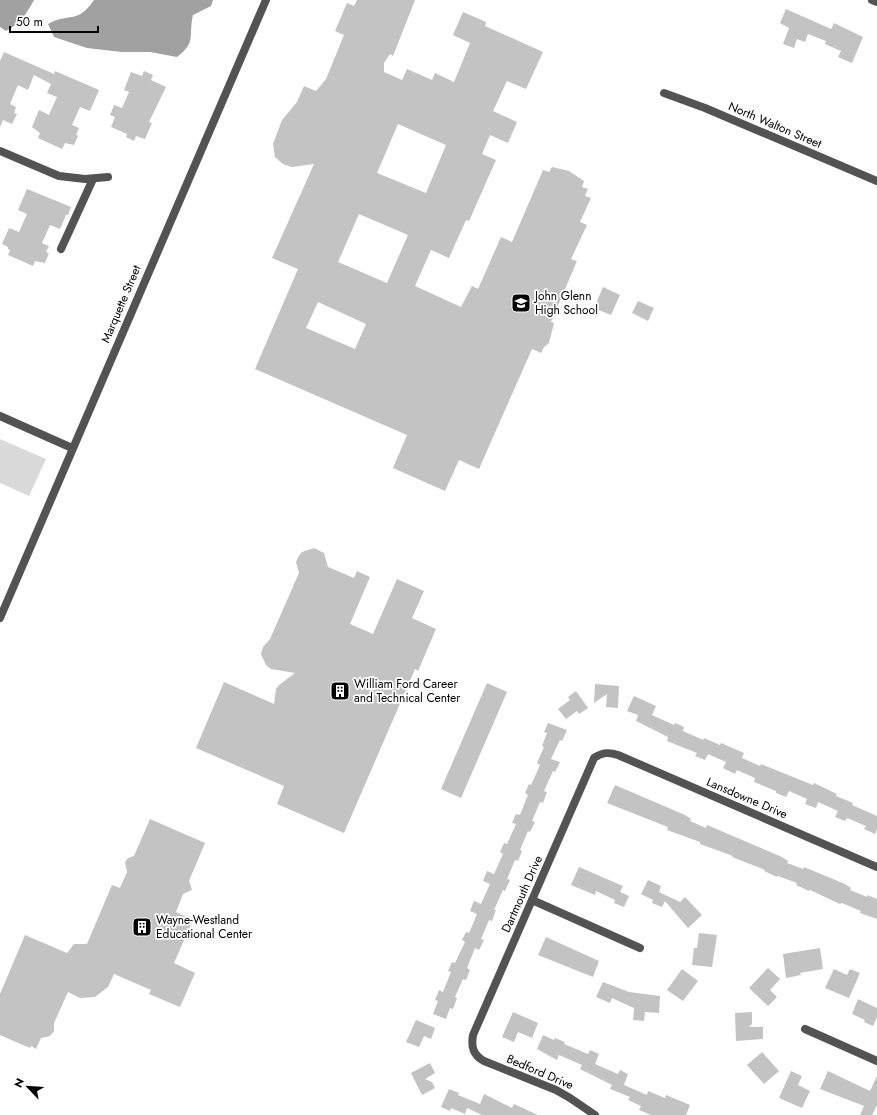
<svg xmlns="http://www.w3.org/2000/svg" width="877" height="1115" font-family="Jost,sans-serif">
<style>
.green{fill:#dadada}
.water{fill:#a1a1a1}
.building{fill:#c3c3c3;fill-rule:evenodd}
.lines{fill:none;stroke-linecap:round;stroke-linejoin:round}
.minor{stroke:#535353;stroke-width:8}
.tertiary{stroke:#535353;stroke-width:8}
.labels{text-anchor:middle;stroke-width:3.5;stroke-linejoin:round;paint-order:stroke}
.street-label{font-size:12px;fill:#000;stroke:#fff}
.poi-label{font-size:12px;fill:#000;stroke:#fff;text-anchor:start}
</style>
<rect width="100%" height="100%" fill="#fff"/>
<path class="green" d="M 0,439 L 46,459 L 29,496 L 0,483 Z"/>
<g class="water">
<path d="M 0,0 L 34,0 C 27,13 20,24 6,31 L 0,27 Z"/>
<path d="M 94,0 L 213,0 L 211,6 L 193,15 C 188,36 197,42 177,57 L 150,52 L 122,52 L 87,48 L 54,37 L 48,24 C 69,12 77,25 94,0 Z"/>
</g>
<g class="building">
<path d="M 357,0 L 415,0 L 393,56 L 390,54 L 384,63 L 384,72 L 402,80 L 407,69 L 432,80 L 435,73 L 454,82 L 470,43 L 453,35 L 463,12 L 486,22 L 485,26 L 543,52 L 526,89 L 507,81 L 493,111 L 517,122 L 508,143 L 490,135 L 482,154 L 496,160 L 469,221 L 466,220 L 449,258 L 431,250 L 415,286 L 461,307 L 472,286 L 478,289 L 501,237 L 512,242 L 543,170 L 549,172 L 552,167 L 569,171 L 584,181 L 582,187 L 588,189 L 585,196 L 591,198 L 580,222 L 587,225 L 571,259 L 577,261 L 551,322 L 554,323 L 549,343 L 544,347 L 541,353 L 532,349 L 479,469 L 459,460 L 445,491 L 393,468 L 407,435 L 255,369 L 298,269 L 272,258 L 314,164 L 292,167 L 283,164 L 275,157 L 273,144 L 282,120 L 297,102 L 304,86 L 316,91 L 326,79 L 344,35 L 335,31 L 347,3 L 354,6 ZM 398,124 L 446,145 L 426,193 L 377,173 ZM 359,214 L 408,235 L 387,283 L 338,262 ZM 318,302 L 366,324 L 355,349 L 306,328 Z"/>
<path d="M 786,9 L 831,29 L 834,23 L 863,37 L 852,63 L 838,57 L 841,51 L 825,44 L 826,41 L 808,34 L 805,42 L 797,39 L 794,48 L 783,44 L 789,28 L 780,23 Z"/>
<path d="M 4,52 L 54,74 L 55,71 L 99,90 L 90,111 L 80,107 L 72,125 L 79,128 L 76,135 L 78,136 L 74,145 L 65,143 L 62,149 L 38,138 L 40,133 L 32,127 L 39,110 L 49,115 L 57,97 L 47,93 L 51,84 L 34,75 L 28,90 L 18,85 L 10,104 L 16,107 L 14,113 L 17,114 L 12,124 L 3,120 L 0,127 L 0,61 Z"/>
<path d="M 144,71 L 153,75 L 151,80 L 166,87 L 149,122 L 152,123 L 145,139 L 136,136 L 134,141 L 126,137 L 127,134 L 111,127 L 115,117 L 110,115 L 114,105 L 122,108 L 129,92 L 124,90 L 131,72 L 142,76 Z"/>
<path d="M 27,189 L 71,207 L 68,215 L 66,215 L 60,229 L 50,225 L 42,243 L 49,246 L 46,252 L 49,253 L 45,263 L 35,261 L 33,266 L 8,255 L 10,250 L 8,249 L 8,247 L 2,244 L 9,228 L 19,232 L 27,214 L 18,210 Z"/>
<path d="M 603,287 L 620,295 L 611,315 L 594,308 Z"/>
<path d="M 638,301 L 654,308 L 648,321 L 632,313 Z"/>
<path d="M 314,548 L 324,553 L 328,567 L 354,578 L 357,571 L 370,577 L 350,624 L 373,634 L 397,579 L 424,591 L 412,618 L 436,629 L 418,671 L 415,669 L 344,833 L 277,804 L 284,786 L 196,748 L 224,682 L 274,704 L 276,689 L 279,685 L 295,673 L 271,669 L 266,665 L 261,654 L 263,647 L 270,639 L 299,573 L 296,562 L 298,557 L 302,552 Z"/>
<path d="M 487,683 L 507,692 L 461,798 L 441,789 Z"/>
<path d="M 595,684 L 619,686 L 618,708 L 606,707 L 607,694 L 594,703 Z"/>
<path d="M 576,691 L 588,708 L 579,714 L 577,711 L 566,719 L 558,709 L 570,700 L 568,697 Z"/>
<path d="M 634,696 L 656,706 L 652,715 L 674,725 L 675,723 L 684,727 L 683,731 L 703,740 L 704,738 L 720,745 L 721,743 L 744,753 L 742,758 L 760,766 L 761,764 L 813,785 L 814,783 L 837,794 L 836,796 L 853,803 L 852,805 L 877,816 L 877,829 L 875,834 L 864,829 L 866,826 L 847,818 L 845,821 L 835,817 L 838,811 L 818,802 L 816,808 L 805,804 L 807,799 L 789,791 L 786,797 L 776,793 L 776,791 L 754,782 L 755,778 L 737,770 L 735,774 L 723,768 L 726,762 L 708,754 L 705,760 L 695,756 L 697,753 L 667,741 L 668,737 L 636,721 L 638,715 L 627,711 Z"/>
<path d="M 548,723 L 567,730 L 562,741 L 560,740 L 551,759 L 560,762 L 555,772 L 553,771 L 544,791 L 547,792 L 543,803 L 540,802 L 532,821 L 535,822 L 530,832 L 528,831 L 520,850 L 522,851 L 518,861 L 515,860 L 507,879 L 510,880 L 505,891 L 503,890 L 494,910 L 496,910 L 492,921 L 489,920 L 481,939 L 484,940 L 479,950 L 475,948 L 467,968 L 470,970 L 466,980 L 463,979 L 455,997 L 457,998 L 453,1009 L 450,1008 L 446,1019 L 433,1014 L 438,1001 L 435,1000 L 439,990 L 443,992 L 451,972 L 448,971 L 452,962 L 455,963 L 465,942 L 462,940 L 466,932 L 469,933 L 477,914 L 470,911 L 474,901 L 481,904 L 490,884 L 483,881 L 487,871 L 494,874 L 503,854 L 500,852 L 504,843 L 507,844 L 516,824 L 512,823 L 516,814 L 520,815 L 528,795 L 525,793 L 529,784 L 531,785 L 540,765 L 537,763 L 544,747 L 542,746 L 547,733 L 544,732 Z"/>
<path d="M 615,785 L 685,815 L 691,819 L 690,821 L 706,828 L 707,825 L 782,857 L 788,861 L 787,863 L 803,869 L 804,867 L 845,884 L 851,888 L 850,890 L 867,897 L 867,895 L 877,899 L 877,919 L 860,913 L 861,911 L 842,903 L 840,904 L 810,890 L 809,891 L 796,885 L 797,883 L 778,876 L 777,877 L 764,871 L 765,870 L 732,857 L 733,856 L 700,844 L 700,842 L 667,830 L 668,827 L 607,803 Z"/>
<path d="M 150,819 L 205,843 L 189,881 L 192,890 L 183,894 L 176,912 L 193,920 L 174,963 L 195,973 L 180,1007 L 149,994 L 151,990 L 114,974 L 108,987 L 95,997 L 80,998 L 68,992 L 54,1023 L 54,1031 L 50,1036 L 41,1038 L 36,1049 L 31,1046 L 30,1048 L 0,1035 L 0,994 L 25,935 L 67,953 L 74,944 L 87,944 L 112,885 L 120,888 L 127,872 L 125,862 L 128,858 L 134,856 Z"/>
<path d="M 579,867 L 623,886 L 620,892 L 629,896 L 624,907 L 614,903 L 615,900 L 596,891 L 595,895 L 571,885 Z"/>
<path d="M 648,880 L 661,886 L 659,892 L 680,902 L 685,897 L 702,915 L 688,928 L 665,901 L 662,907 L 652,903 L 653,900 L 641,894 Z"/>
<path d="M 699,933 L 717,935 L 712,967 L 692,965 L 694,948 L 697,948 Z"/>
<path d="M 546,937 L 599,961 L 593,977 L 538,955 Z"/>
<path d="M 820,948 L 823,969 L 800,973 L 801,975 L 786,978 L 783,954 Z"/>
<path d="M 768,968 L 780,979 L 770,990 L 777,997 L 768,1006 L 749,988 Z"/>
<path d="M 682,969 L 698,981 L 683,1001 L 667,990 Z"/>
<path d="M 834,969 L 847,975 L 850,969 L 860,973 L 849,998 L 825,988 Z"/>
<path d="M 603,982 L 629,992 L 660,996 L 659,1013 L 645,1012 L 644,1021 L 633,1020 L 634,1008 L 612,998 L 610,1003 L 596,997 Z"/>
<path d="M 858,999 L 877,1008 L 877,1017 L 873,1026 L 864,1022 L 865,1020 L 852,1014 Z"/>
<path d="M 513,1012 L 538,1023 L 532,1038 L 518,1032 L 514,1042 L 502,1037 Z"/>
<path d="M 752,1012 L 752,1024 L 749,1027 L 763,1027 L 763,1039 L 736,1041 L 735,1013 Z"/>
<path d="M 416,1020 L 435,1028 L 431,1039 L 424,1036 L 419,1047 L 406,1042 Z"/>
<path d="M 543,1035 L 554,1040 L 555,1038 L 565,1042 L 564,1044 L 588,1054 L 590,1050 L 599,1054 L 595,1064 L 618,1074 L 620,1070 L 628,1074 L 624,1085 L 647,1095 L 648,1091 L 665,1098 L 666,1095 L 690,1105 L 686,1115 L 651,1115 L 639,1110 L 641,1106 L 628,1100 L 630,1097 L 610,1089 L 612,1085 L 580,1069 L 582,1065 L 559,1055 L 557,1060 L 537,1049 Z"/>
<path d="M 762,1052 L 779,1071 L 764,1084 L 747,1065 Z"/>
<path d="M 430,1063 L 435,1073 L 425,1079 L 432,1082 L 435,1088 L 422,1095 L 411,1073 Z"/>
<path d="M 791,1071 L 802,1076 L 798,1085 L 810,1091 L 802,1108 L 779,1098 Z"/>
<path d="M 828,1071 L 870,1091 L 877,1076 L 877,1105 L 872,1115 L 860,1115 L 864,1106 L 820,1089 Z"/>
<path d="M 449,1089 L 459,1093 L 458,1095 L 480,1104 L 484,1094 L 512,1108 L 514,1104 L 538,1115 L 482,1115 L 467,1108 L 465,1114 L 451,1108 L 450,1111 L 441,1107 Z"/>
</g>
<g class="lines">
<g class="minor">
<path d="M 872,0 L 877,2"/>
<path d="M 664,93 L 705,108 L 877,181"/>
<path d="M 0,151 L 59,176 L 85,179 L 108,177"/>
<path d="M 61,249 L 93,179"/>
<path d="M 532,900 L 640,948"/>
<path d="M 805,1029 L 877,1061"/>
<path d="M 595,1115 L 570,1098 L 556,1090 L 484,1061 C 473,1055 471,1047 473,1035 L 594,758 C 602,752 609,752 618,755 L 877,867"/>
</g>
<g class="tertiary">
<path d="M 0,416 L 72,448"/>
<path d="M 0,618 L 266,0"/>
</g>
</g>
<defs>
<g id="school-square" transform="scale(1)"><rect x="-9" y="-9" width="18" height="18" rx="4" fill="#000" stroke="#fff"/><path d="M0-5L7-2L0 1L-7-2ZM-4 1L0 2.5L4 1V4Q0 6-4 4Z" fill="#fff"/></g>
<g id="building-square" transform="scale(1)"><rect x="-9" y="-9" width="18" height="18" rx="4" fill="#000" stroke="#fff"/><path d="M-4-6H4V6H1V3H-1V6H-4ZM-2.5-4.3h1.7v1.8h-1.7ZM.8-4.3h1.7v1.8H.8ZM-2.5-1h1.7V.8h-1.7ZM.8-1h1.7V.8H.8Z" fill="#fff"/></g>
</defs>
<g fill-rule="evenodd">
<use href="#school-square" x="521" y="303"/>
<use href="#building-square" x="340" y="691"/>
<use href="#building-square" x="142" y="927"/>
</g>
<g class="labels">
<g class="street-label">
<text transform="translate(775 125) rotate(23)" y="4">North Walton Street</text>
<text transform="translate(121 304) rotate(-67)" y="4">Marquette Street</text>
<text transform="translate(747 798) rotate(23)" y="4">Lansdowne Drive</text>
<text transform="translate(522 894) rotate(-66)" y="4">Dartmouth Drive</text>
<text transform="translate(540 1072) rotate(23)" y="4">Bedford Drive</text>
</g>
<g class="poi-label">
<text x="535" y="300">John Glenn<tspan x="535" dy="14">High School</tspan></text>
<text x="354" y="688">William Ford Career<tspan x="354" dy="14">and Technical Center</tspan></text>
<text x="156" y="924">Wayne-Westland<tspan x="156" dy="14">Educational Center</tspan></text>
</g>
</g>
<g transform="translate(28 1087) rotate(295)" stroke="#ffffff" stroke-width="3" paint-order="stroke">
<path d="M0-3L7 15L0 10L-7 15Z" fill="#000000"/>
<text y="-6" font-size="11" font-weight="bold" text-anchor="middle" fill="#000000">N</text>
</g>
<path d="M10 26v6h88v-6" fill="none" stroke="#000000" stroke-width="2"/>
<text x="16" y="26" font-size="12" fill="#000000" stroke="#ffffff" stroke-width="3" paint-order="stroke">50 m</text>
</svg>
